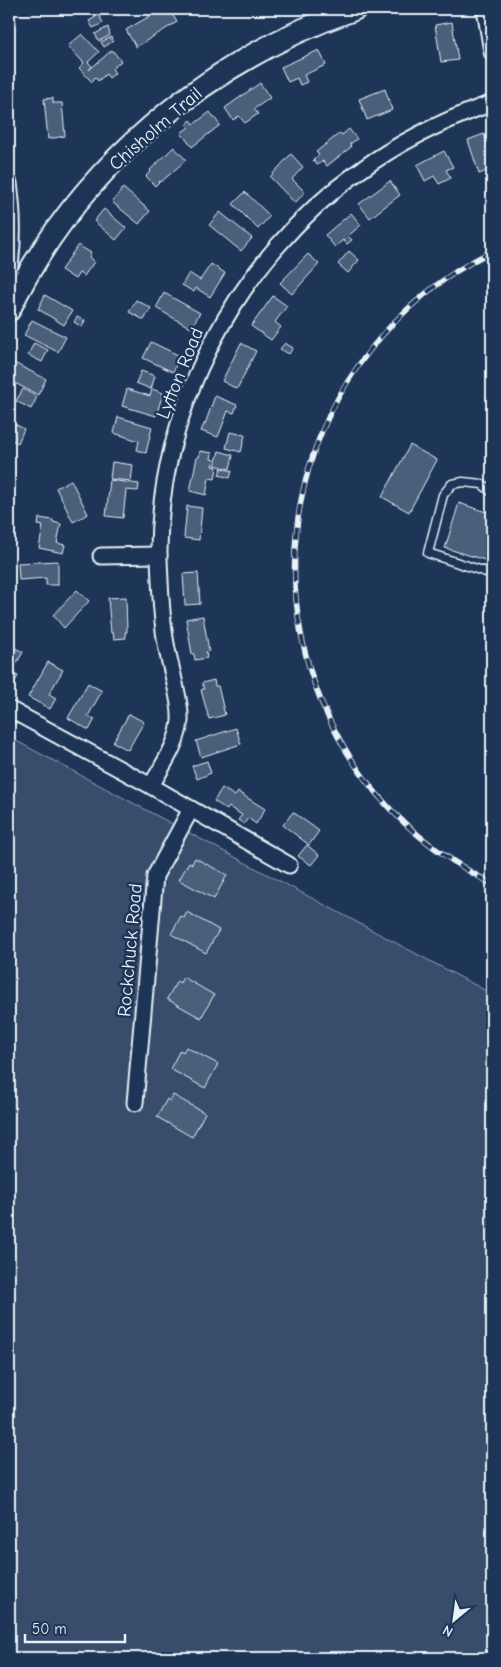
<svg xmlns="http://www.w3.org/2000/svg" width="501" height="1667" font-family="'Comic Neue',sans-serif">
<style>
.green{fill:#374d6c;stroke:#909fb2}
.building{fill:#495e7a;stroke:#e8f1f8}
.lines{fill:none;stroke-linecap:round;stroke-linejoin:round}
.lane-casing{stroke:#e8f1f8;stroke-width:11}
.street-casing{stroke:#e8f1f8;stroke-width:19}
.secondary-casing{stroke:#e8f1f8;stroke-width:25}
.lane{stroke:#1d3557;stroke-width:8}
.street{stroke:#1d3557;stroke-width:15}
.secondary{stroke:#1d3557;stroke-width:21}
.rail-casing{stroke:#e8f1f8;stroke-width:5.5}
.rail{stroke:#1d3557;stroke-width:4;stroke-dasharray:11;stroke-linecap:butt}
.labels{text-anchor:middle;stroke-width:5;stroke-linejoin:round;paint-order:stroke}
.street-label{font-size:19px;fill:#e8f1f8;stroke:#1d3557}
</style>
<rect width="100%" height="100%" fill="#1d3557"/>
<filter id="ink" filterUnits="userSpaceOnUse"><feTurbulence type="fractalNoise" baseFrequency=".02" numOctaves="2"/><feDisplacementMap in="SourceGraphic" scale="10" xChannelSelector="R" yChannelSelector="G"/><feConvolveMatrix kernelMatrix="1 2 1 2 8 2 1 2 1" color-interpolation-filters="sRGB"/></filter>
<g filter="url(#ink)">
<path class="green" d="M 9,737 L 492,994 L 492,1658 L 9,1658 Z"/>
<g class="building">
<path d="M 9,9 L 11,9 L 16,21 L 9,23 Z"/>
<path d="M 152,9 L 169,9 L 177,22 L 136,47 L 126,30 L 155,13 Z"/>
<path d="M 99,15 L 103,23 L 93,28 L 89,21 Z"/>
<path d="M 452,22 L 458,60 L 441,62 L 435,25 Z"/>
<path d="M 108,27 L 110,35 L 99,41 L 95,34 Z"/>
<path d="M 82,34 L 99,52 L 88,62 L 92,66 L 89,70 L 112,50 L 121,61 L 112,69 L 115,73 L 109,78 L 106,74 L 98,81 L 95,77 L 92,82 L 79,68 L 84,63 L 68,46 Z"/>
<path d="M 111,37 L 113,41 L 104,47 L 101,42 Z"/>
<path d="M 319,50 L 326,65 L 304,75 L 307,82 L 300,85 L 297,78 L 288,82 L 281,67 Z"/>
<path d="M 260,83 L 270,98 L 254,109 L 258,114 L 245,123 L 239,116 L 233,120 L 225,108 Z"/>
<path d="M 385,89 L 392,110 L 367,120 L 359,99 Z"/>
<path d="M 53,98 L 53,103 L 62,103 L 65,136 L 48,139 L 44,99 Z"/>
<path d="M 210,112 L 220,125 L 192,147 L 181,133 L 189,127 L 187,124 L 191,120 L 194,124 Z"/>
<path d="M 349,129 L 357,139 L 350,144 L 351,147 L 327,166 L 323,161 L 317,165 L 313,160 L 319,155 L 316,152 L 340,133 L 342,135 Z"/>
<path d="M 484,134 L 492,159 L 492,169 L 479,174 L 468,140 Z"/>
<path d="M 174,147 L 186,160 L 161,182 L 160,181 L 155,186 L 146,176 L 151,171 L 150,170 Z"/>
<path d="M 444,151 L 453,167 L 446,170 L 451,178 L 439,184 L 434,176 L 425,181 L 417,165 Z"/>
<path d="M 291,154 L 303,167 L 292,179 L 305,192 L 295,203 L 270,177 Z"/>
<path d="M 390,181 L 400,195 L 370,218 L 359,204 Z"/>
<path d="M 123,188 L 150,211 L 139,224 L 112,202 Z"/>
<path d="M 245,192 L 270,216 L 258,229 L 233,204 Z"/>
<path d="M 104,209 L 126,228 L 116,240 L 94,221 Z"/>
<path d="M 220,212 L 252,238 L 241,251 L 209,225 Z"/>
<path d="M 351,213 L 361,225 L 348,236 L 352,240 L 347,244 L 343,240 L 335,247 L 325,235 Z"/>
<path d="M 78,245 L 91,253 L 89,257 L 94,262 L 84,276 L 79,273 L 75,279 L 61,270 Z"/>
<path d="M 349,251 L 359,260 L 348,273 L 338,264 Z"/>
<path d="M 308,254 L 319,264 L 292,294 L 280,283 Z"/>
<path d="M 211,264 L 225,273 L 210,297 L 196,288 L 194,292 L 182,285 L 189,273 L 200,280 Z"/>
<path d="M 164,293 L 200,313 L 191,328 L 156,308 Z"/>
<path d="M 45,295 L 72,311 L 64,325 L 38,309 Z"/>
<path d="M 273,296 L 287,306 L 275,322 L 281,327 L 271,340 L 251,326 Z"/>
<path d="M 136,300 L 151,308 L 144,320 L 129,312 Z"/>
<path d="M 77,317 L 85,321 L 82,327 L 74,322 Z"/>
<path d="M 32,320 L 66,337 L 58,352 L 24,335 Z"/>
<path d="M 151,342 L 180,356 L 173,372 L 143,358 Z"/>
<path d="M 34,343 L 48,350 L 42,362 L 28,355 Z"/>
<path d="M 241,343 L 256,351 L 237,389 L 222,381 Z"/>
<path d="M 285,343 L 293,348 L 289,354 L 280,349 Z"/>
<path d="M 12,362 L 46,379 L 38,395 L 9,380 L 9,367 Z"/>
<path d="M 141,371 L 155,376 L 151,389 L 136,383 Z"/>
<path d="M 23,389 L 37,397 L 31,409 L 16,401 Z"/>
<path d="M 127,389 L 150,396 L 152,389 L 163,393 L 156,416 L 122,406 Z"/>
<path d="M 215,396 L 237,405 L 234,413 L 228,411 L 218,437 L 201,431 L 204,424 L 205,424 Z"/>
<path d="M 9,416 L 13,417 L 11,422 L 24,429 L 18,443 L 9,439 Z"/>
<path d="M 118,417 L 152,427 L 146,453 L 137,450 L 139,441 L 114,433 Z"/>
<path d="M 230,432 L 245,435 L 241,452 L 226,448 Z"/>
<path d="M 410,445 L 437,460 L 409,512 L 382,497 Z"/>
<path d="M 200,451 L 212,453 L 211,459 L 214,460 L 212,466 L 217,467 L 215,479 L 209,478 L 206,495 L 190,491 L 197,457 L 199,457 Z"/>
<path d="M 219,451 L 233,455 L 230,469 L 215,465 Z"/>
<path d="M 112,462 L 133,465 L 131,481 L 110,479 Z"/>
<path d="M 221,468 L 232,471 L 230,478 L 219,475 Z"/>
<path d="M 71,480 L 88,514 L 73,522 L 56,488 Z"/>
<path d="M 110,480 L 139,484 L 138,491 L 126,490 L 123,518 L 106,516 Z"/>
<path d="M 459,503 L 492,514 L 492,548 L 488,561 L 445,548 Z"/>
<path d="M 187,506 L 202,508 L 199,540 L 184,538 Z"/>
<path d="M 39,518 L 53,520 L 53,522 L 61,524 L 57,543 L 65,545 L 63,553 L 39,548 L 43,526 L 38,525 Z"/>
<path d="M 58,561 L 58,585 L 46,585 L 46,578 L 19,580 L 18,563 Z"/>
<path d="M 198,573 L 200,604 L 185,605 L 183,574 Z"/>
<path d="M 77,590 L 89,601 L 64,628 L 53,615 Z"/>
<path d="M 126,597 L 127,632 L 125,632 L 126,638 L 114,639 L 113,633 L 111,633 L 108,598 Z"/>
<path d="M 203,616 L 209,651 L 206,652 L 207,658 L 195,660 L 194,654 L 192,654 L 186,619 Z"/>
<path d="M 9,645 L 23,652 L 11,673 L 18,676 L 12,687 L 9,685 Z"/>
<path d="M 48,662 L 63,670 L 49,694 L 56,698 L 50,709 L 28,697 Z"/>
<path d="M 214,680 L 215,686 L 218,686 L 225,715 L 209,719 L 201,690 L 204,689 L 202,683 Z"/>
<path d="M 88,683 L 102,691 L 88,716 L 95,719 L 89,730 L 68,718 Z"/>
<path d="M 129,714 L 144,722 L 128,750 L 113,742 Z"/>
<path d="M 236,728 L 241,744 L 201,757 L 196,741 Z"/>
<path d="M 207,761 L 211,773 L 197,779 L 192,766 Z"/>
<path d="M 222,788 L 235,796 L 238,792 L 265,809 L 256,824 L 248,818 L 244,824 L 238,820 L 242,815 L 229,807 L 227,810 L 214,801 Z"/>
<path d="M 293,812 L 319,831 L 309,845 L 283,825 Z"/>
<path d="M 307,845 L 319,855 L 311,865 L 298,856 Z"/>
<path d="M 195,858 L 227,875 L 214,899 L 179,880 L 189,862 L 192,864 Z"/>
<path d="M 187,912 L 219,930 L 206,953 L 171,934 L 181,916 L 184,918 Z"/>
<path d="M 183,977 L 214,995 L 201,1018 L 167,999 L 177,981 L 180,983 Z"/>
<path d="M 186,1047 L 218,1064 L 205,1088 L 170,1069 L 180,1050 L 183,1052 Z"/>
<path d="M 173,1095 L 205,1113 L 192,1137 L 157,1117 L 167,1099 L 170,1101 Z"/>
</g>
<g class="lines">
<g class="lane-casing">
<path id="lane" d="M 492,492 L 482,484 L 463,482 L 452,484 L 443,495 L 428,553 L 492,574"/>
</g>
<g class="street-casing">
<g id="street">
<path d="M 485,9 L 492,52"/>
<path d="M 9,183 C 13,212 14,242 9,271"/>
<path d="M 101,556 L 159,555"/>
<path d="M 9,709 L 151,786 L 289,865"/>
<path d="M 151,786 C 162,766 178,744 180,721 C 181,705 176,690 173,675 C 170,663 167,651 165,638 C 161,612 160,585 159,558 C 157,409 238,258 358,172 C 399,142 444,120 492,103"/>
<path d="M 135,1103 L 155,876 L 191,809"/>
</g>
</g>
<g class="secondary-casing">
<path id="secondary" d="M 9,310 C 77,168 208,60 355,9"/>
</g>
<use href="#lane" class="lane"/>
<use href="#street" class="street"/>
<use href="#secondary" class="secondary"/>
<g class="rail-casing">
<path id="rail" d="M 492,251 C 293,351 233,599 365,779 C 398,824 443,858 492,884"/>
</g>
<use href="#rail" class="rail"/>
</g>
</g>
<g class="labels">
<g class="street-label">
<text transform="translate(155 128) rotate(-41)" y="7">Chisholm Trail</text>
<text transform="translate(179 373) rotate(-68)" y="7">Lytton Road</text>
<text transform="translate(129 950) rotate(-85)" y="7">Rockchuck Road</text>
</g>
</g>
<rect width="501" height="1667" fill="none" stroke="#1d3557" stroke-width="30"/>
<rect x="15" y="15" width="471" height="1637" fill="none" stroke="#e8f1f8" stroke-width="2" filter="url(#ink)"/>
<g transform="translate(454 1620) rotate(209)" stroke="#1d3557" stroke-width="4" paint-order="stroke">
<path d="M0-4L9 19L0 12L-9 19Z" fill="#e8f1f8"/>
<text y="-8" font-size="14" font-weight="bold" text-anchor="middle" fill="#e8f1f8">N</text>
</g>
<path d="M25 1634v8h100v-8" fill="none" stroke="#e8f1f8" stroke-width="2.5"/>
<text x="32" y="1634" font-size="15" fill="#e8f1f8" stroke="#1d3557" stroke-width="4" paint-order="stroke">50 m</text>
</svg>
